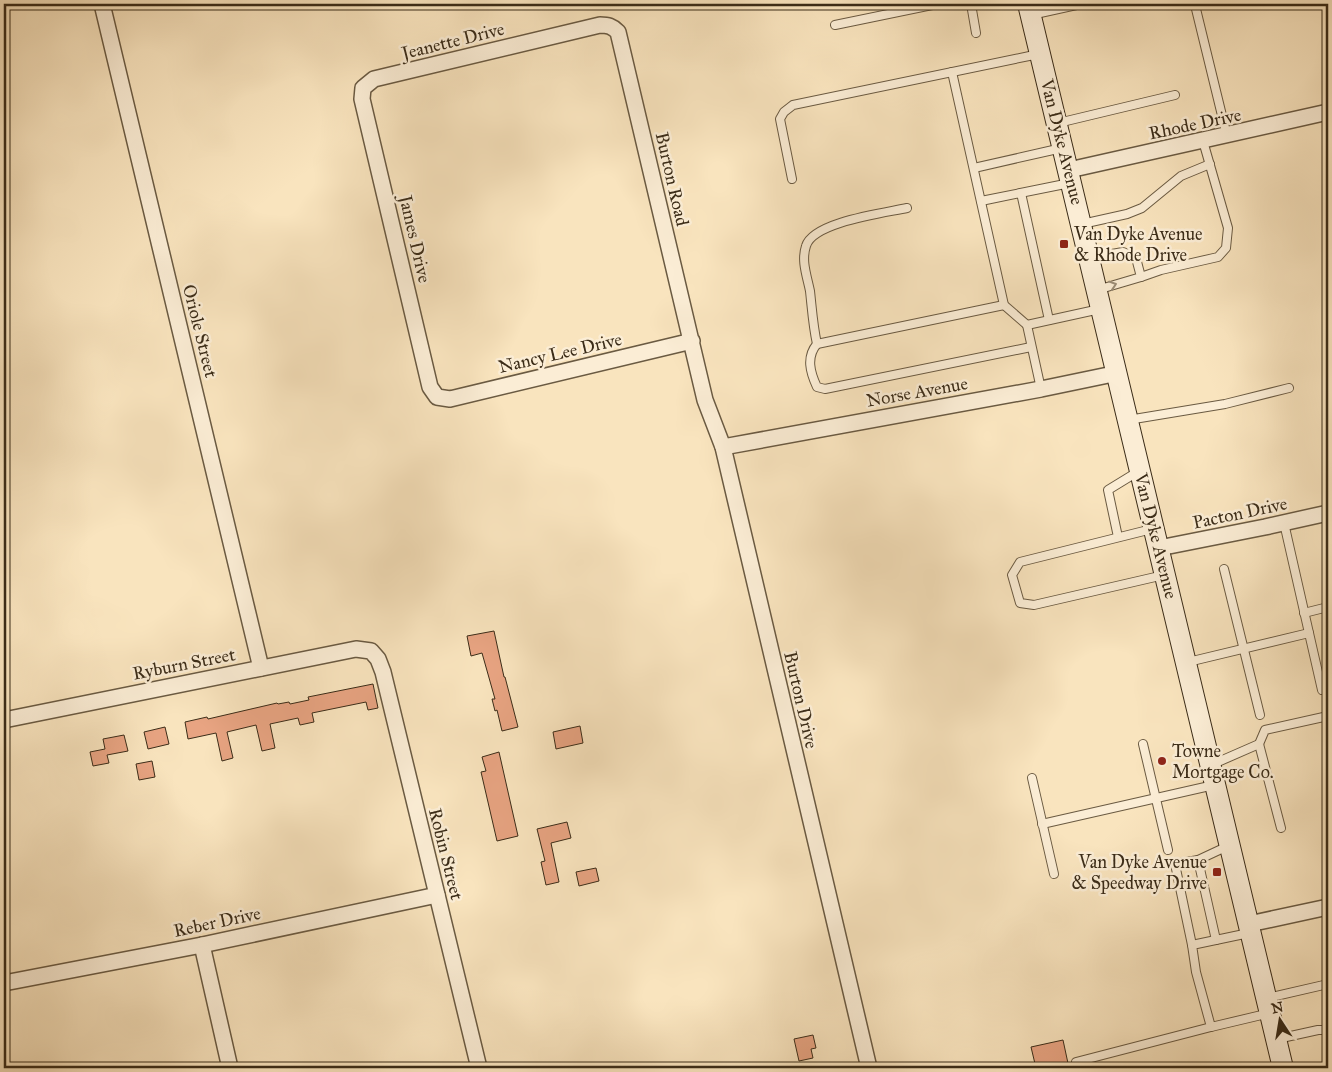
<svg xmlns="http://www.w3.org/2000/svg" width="1332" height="1072" font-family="'IM FELL Great Primer',serif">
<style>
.building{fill:#e8a482;stroke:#3b2c18}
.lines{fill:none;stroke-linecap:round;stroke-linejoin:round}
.service-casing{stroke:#6a5a42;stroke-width:10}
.minor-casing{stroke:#6a5a42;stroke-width:18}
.secondary-casing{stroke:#3b2c18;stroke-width:22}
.service{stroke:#fbedd5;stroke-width:8}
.minor{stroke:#fbedd5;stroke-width:15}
.secondary{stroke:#fbedd5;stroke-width:20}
.oneway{stroke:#9b8c76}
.poi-dot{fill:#8f2418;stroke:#fbedd5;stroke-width:2}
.labels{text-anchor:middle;stroke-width:5;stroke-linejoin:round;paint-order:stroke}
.street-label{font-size:18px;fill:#3b2c18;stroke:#fbedd5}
.poi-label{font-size:18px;fill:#3b2c18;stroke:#fbedd5;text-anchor:start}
</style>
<rect width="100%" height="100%" fill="#f9e4be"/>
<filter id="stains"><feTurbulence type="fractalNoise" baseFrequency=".004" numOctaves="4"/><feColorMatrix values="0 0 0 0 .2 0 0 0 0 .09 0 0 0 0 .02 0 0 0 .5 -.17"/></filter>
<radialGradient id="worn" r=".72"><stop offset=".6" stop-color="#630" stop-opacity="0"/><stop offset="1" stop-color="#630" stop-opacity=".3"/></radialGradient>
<g class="building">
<path d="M 494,631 L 504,677 L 505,677 L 518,727 L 502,731 L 497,710 L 495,711 L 492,699 L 495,699 L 482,653 L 471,656 L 467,636 Z"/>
<path d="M 373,684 L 378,708 L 368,710 L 366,702 L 312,713 L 314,722 L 300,725 L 298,718 L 270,724 L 275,748 L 262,751 L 256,725 L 227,732 L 233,758 L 222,761 L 216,733 L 188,739 L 185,722 L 207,717 L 208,719 L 277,703 L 278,704 L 289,702 L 290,704 L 309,700 L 308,697 Z"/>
<path d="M 580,726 L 583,743 L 556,749 L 553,732 Z"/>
<path d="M 165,727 L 169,744 L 148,749 L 144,732 Z"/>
<path d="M 124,735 L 128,751 L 107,755 L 109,763 L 93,766 L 90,752 L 105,749 L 103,739 Z"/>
<path d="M 499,752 L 518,836 L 497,841 L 481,772 L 486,771 L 482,757 Z"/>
<path d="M 152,761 L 155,777 L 139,780 L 136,764 Z"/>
<path d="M 567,822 L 571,838 L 551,843 L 559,882 L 546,885 L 541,862 L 545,861 L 537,829 Z"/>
<path d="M 596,868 L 599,881 L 579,886 L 576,872 Z"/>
<path d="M 813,1035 L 816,1048 L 811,1049 L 813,1058 L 799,1061 L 794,1039 Z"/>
<path d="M 1063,1040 L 1069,1068 L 1036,1068 L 1031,1047 Z"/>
</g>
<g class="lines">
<g class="service-casing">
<g id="service">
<path d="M 971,4 L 976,33"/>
<path d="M 1196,9 L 1227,136"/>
<path d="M 1031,15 L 1081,4"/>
<path d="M 835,25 L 937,4"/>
<path d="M 952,72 L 1004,305 L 1027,325"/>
<path d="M 1058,123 L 1175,95"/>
<path d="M 974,168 L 1062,148"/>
<path d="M 792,179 L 780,119 L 784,112 L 793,105 L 1039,54"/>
<path d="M 1021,193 L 1049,320"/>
<path d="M 981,201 L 1070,183"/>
<path d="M 907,208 C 884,213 813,222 806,246 C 801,261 807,276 810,291 C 812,309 813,326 817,344 L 1004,305"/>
<path d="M 1082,224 L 1127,214 L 1142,208 L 1181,176 L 1210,164"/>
<path d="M 1089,258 L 1123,252 L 1136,258 L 1141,277 L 1097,290"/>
<path d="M 1141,277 L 1161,270 L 1218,257 L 1226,248 L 1228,228 L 1203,141"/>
<path d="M 817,344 C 806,357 810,372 817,387 L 825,389 L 1031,347"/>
<path d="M 1041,389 L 1027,325 L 1100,309"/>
<path d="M 1128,420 L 1225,404 L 1289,388"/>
<path d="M 1152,529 L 1020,562 L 1012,575 L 1020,603 L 1034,605 L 1164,575"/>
<path d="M 1118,537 L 1108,490 L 1139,471"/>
<path d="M 1224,569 L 1260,715"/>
<path d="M 1304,613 L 1328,607"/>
<path d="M 1309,633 L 1322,690 L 1328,689"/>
<path d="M 1188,662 L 1309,633 L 1284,523"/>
<path d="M 1143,744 L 1168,850"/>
<path d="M 1259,744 L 1281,828"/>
<path d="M 1211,765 L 1259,744 L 1265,730 L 1328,716"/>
<path d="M 1032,778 L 1054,874"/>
<path d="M 1042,824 L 1214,785"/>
<path d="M 1249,933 L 1192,945 L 1196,972 L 1211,1027 L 1270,1013"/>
<path d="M 1216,940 L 1198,860 L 1228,846"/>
<path d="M 1192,945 L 1175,864 L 1198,860"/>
<path d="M 1267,998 L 1328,984"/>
<path d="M 1277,1039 L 1318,1030 L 1328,1030"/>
<path d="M 1076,1062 L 1211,1027"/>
</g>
</g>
<g class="minor-casing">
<g id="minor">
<path d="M 102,4 L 261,668"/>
<path d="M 1069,170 L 1328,112"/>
<path d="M 692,341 L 450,399 L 437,397 L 430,387 L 362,99 L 363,88 L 374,79 L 600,25 C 608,25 612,26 618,32 L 705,400 L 723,447 L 869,1068"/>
<path d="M 723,447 L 1041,389 L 1118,373"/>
<path d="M 1159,548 L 1265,527 L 1328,513"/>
<path d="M 4,720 L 356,649 L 371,651 L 378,659 L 383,672 L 479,1068"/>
<path d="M 1249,924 L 1328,907"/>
<path d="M 202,945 L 230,1068"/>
<path d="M 4,983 L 202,945 L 437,895"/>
</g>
</g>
<g class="secondary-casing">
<path id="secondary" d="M 1028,4 L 1283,1068"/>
</g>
<use href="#service" class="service"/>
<use href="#minor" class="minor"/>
<use href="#secondary" class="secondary"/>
</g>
<defs><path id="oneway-chevron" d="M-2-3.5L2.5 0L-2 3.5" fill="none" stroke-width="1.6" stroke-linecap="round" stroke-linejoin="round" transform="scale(1.25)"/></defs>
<use class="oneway" href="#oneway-chevron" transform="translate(1113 285) rotate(-18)"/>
<g class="poi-dot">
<rect x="1059" y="239" width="10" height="10" rx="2.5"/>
<circle cx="1162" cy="761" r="5"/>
<rect x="1212" y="867" width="10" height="10" rx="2.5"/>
</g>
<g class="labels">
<g class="street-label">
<text transform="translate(453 41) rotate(-14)" y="6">Jeanette Drive</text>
<text transform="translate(1195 124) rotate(-12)" y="6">Rhode Drive</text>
<text transform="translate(1062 142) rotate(76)" y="6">Van Dyke Avenue</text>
<text transform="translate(672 179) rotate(77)" y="6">Burton Road</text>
<text transform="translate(415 239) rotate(77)" y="6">James Drive</text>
<text transform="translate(200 331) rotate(76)" y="6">Oriole Street</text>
<text transform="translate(560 353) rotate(-13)" y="6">Nancy Lee Drive</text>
<text transform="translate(917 392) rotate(-10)" y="6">Norse Avenue</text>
<text transform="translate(1240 513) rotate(-12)" y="6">Pacton Drive</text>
<text transform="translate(1156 536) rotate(76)" y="6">Van Dyke Avenue</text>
<text transform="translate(184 664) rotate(-11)" y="6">Ryburn Street</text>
<text transform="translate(801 700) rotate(77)" y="6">Burton Drive</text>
<text transform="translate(446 854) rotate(76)" y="6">Robin Street</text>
<text transform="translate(217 922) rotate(-12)" y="6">Reber Drive</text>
</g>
<g class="poi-label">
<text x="1074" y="240">Van Dyke Avenue<tspan x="1074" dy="21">&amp; Rhode Drive</tspan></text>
<text x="1172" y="757">Towne<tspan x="1172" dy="21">Mortgage Co.</tspan></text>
<text x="1207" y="868" text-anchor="end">Van Dyke Avenue<tspan x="1207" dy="21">&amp; Speedway Drive</tspan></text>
</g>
</g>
<rect width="1332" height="1072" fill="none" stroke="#f9e4be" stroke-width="20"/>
<rect x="5" y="5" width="1322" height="1062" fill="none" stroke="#3b2c18" stroke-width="2.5"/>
<rect x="10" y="10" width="1312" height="1052" fill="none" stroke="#3b2c18"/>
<g transform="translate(1280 1020) rotate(348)" stroke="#fbedd5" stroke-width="4" paint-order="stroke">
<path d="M0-4L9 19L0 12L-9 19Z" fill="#3b2c18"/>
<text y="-8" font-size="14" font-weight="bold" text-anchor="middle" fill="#3b2c18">N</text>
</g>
<rect width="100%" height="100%" filter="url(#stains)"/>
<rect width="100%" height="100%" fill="url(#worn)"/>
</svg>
